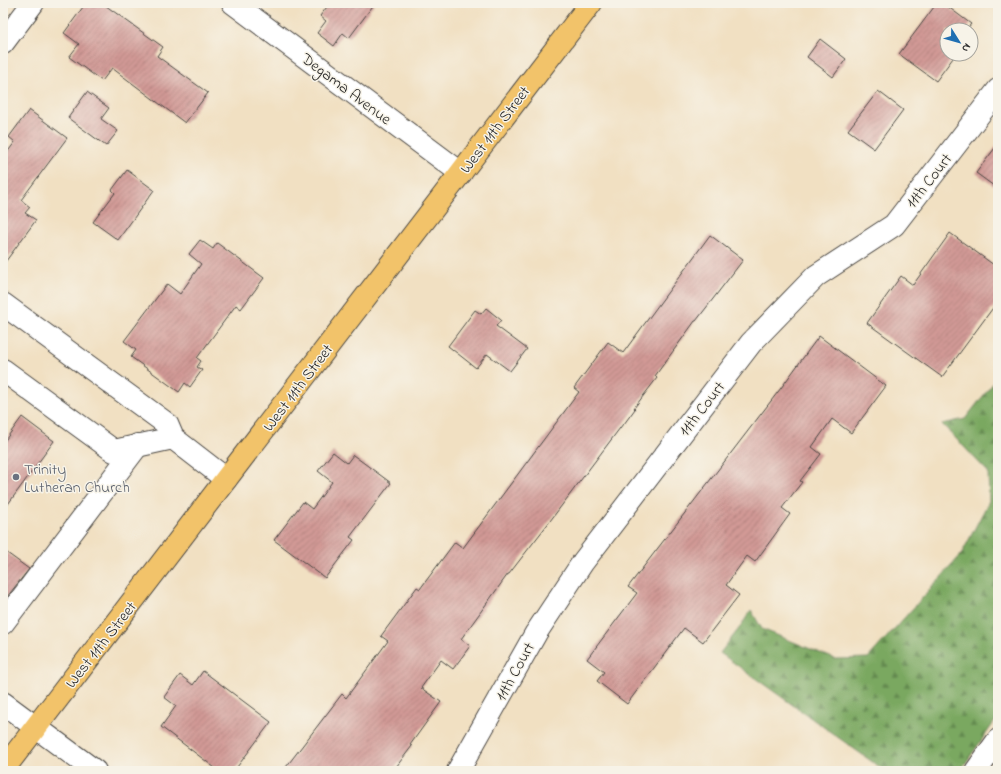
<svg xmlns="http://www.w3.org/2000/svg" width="1001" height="774" font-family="'Indie Flower',sans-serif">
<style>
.forest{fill:url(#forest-firs);stroke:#526a46}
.building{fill:url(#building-hatch)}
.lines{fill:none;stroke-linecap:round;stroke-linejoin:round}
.minor-casing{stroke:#494642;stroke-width:24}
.major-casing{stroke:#494642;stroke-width:24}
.minor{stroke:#fff;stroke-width:22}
.major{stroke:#f2c36a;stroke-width:22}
.worship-dot{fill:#6b7280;stroke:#f7f3e8;stroke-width:1.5}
.labels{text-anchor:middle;stroke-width:3;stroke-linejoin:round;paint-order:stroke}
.street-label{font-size:16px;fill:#2b2b2b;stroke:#f7f3e8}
.worship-label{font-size:16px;fill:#5b616d;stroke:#f7f3e8;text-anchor:start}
</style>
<defs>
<pattern id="forest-firs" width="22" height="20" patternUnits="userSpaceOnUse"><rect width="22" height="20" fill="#7aa861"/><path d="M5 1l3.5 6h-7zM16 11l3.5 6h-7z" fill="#648950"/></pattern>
<pattern id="building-hatch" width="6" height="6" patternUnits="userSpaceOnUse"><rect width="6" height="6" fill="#d19995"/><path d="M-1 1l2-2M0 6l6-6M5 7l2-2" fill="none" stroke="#aa7d7a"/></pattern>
</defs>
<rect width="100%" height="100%" fill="#f7f3e8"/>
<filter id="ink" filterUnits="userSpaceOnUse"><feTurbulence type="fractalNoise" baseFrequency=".025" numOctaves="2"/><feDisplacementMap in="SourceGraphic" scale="8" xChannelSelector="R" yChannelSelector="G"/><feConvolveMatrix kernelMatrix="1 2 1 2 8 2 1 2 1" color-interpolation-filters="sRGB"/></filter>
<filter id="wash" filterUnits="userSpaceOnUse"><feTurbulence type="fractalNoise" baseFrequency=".012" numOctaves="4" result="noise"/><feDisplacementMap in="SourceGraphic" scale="16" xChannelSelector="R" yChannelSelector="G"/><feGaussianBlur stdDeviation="0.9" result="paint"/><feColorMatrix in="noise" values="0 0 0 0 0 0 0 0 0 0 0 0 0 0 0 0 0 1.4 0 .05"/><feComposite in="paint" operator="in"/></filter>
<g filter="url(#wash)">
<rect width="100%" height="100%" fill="#f1e0c2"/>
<path class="forest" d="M 998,377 L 998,717 L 960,771 L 885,771 L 720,653 L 741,626 L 751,610 L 762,629 L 835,659 L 868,658 L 961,555 L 989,501 L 988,472 L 942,424 L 965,419 Z"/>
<g id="blocks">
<g class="building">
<path d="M 86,3 L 102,3 L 163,47 L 157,56 L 208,93 L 185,123 L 112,68 L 102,81 L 69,57 L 79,44 L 64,33 Z"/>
<path d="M 330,3 L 375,3 L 349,38 L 343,33 L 334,46 L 317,33 L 326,21 L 320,16 Z"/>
<path d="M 937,3 L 943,3 L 971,24 L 966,30 L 947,30 L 947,54 L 956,54 L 936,81 L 899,54 Z"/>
<path d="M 820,39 L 846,59 L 833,77 L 807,57 Z"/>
<path d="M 878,91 L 903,110 L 874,149 L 848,130 Z"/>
<path d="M 87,92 L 109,108 L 101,119 L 118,131 L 106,146 L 68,118 Z"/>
<path d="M 29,110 L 67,138 L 21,200 L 30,207 L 25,213 L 36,220 L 3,265 L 3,158 L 15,142 L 9,137 Z"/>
<path d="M 998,144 L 998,189 L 976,173 Z"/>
<path d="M 127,170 L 154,190 L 118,240 L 93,222 L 115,193 L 112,190 Z"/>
<path d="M 950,233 L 998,268 L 998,301 L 942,377 L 867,323 L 901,276 L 913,285 Z"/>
<path d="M 710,235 L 743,260 L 696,321 L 695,321 L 655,376 L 657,378 L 634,408 L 635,409 L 624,424 L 623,424 L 547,525 L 509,574 L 508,574 L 461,639 L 470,646 L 462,657 L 453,669 L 441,660 L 421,688 L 441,702 L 410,745 L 412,746 L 393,771 L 283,771 L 342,694 L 346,698 L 388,641 L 381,636 L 417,587 L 420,589 L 455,542 L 463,548 L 579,392 L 574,388 L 608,342 L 623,353 Z"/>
<path d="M 200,240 L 213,249 L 217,243 L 264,278 L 241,309 L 236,305 L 197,358 L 201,361 L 197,367 L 202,370 L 190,387 L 185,383 L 179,392 L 131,357 L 136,350 L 124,341 L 167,284 L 180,294 L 201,264 L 189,254 Z"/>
<path d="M 486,308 L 501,320 L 496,326 L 527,349 L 510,371 L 487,354 L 476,368 L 448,346 L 475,310 L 481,314 Z"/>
<path d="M 819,336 L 886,386 L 851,433 L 832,419 L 812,447 L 821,454 L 800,481 L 802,482 L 782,508 L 790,514 L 755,562 L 747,556 L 726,585 L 739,595 L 703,642 L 684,628 L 627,704 L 597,681 L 604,672 L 587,659 L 637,593 L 628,587 L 781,388 Z"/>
<path d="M 22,417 L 54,441 L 3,511 L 3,443 Z"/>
<path d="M 333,452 L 347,463 L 353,455 L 391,483 L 350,537 L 354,540 L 325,578 L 274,540 L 303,502 L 312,509 L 332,482 L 318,471 Z"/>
<path d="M 3,550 L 29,569 L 3,602 Z"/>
<path d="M 203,671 L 271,722 L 234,771 L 219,771 L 161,727 L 176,706 L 164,697 L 180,675 L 193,685 Z"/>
</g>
</g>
</g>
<g filter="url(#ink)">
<use href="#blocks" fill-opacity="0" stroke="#494642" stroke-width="1"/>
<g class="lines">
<g class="minor-casing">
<g id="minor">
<path d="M 233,3 L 461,173"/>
<path d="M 3,43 L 33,3"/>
<path d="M 3,304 L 167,424 L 173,438 L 226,479"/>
<path d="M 3,370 L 114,451 L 173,438"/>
<path d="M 3,623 L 138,445"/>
<path d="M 3,703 L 95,771"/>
<path d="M 458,771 L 536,633 L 583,562 L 751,343 L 816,276 L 894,225 L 998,90"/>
<path d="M 976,771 L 998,740"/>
</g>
</g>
<g class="major-casing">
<path id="major" d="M 3,770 L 591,3"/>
</g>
<use href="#minor" class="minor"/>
<use href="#major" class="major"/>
</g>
</g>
<circle class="worship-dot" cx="16" cy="477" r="4"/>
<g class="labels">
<g class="street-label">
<text transform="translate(347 88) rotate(37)" y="6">Degama Avenue</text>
<text transform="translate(494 129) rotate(-53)" y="6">West 11th Street</text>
<text transform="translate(928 180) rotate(-52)" y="6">11th Court</text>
<text transform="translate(297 387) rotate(-53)" y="6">West 11th Street</text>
<text transform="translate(701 408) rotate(-52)" y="6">11th Court</text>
<text transform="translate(100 644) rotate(-52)" y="6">West 11th Street</text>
<text transform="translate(514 671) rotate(-61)" y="6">11th Court</text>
</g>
<g class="worship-label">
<text x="24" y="474">Trinity<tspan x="24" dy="18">Lutheran Church</tspan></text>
</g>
</g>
<rect width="1001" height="774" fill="none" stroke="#f7f3e8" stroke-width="16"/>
<g transform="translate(959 42) rotate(127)"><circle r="19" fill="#f7f3e8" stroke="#a5a39c"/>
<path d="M0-3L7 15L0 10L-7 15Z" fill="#1f6fb2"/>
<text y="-6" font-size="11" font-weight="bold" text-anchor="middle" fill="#2b2b2b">N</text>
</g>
</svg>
